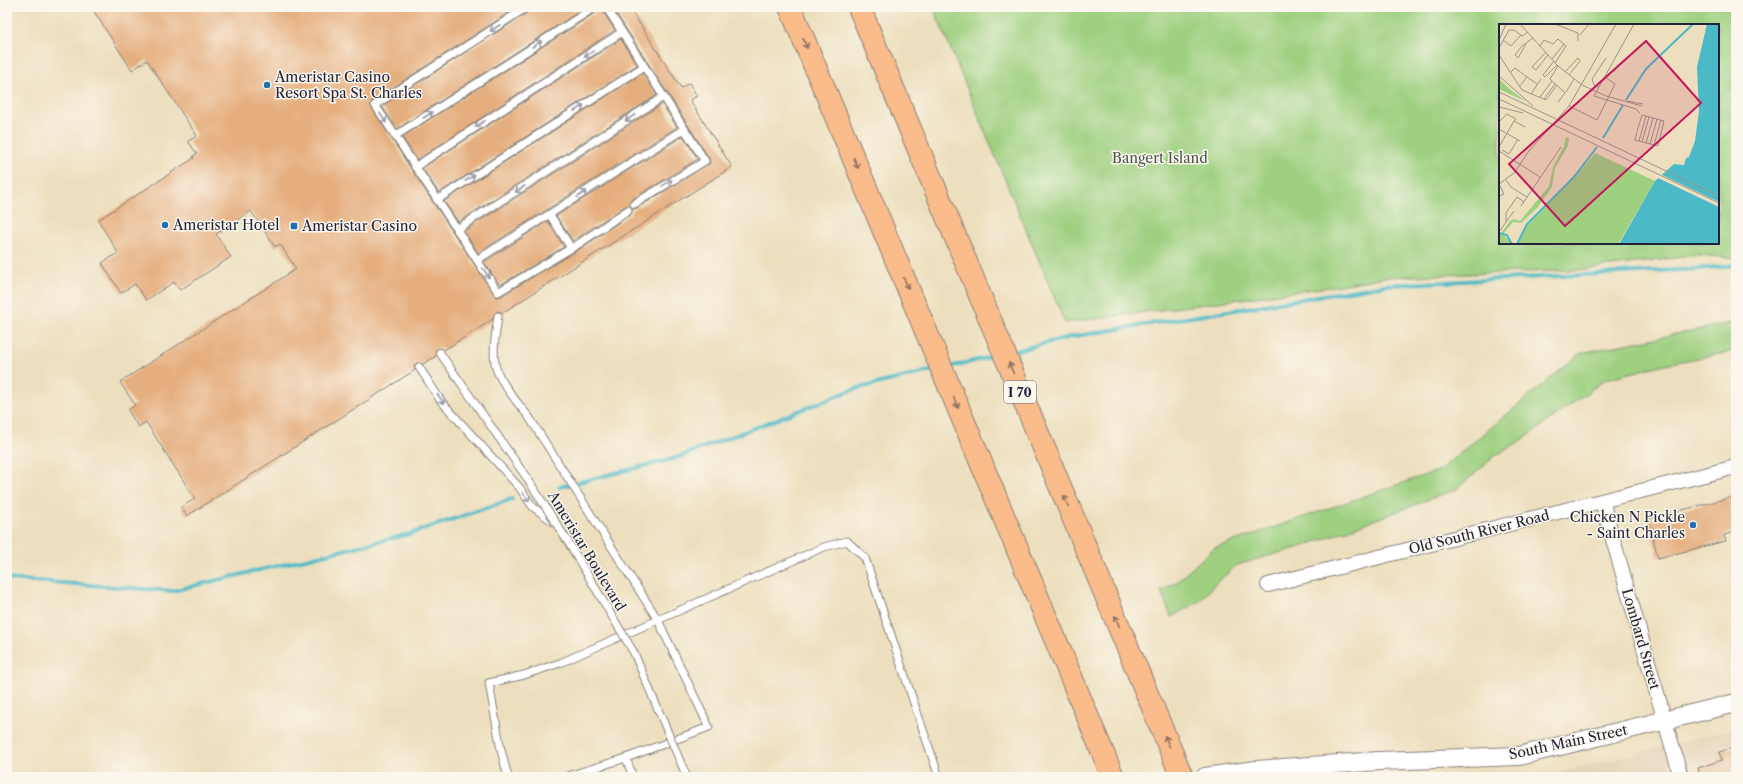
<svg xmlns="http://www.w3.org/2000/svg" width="1743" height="784" font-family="'Libre Caslon Text',serif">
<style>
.built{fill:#e4d1b5}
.green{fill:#9ed080;stroke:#60795e;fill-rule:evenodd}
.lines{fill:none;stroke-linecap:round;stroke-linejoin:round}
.stream{stroke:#4cb9c6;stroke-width:4}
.building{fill:#e5ae7e}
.service-casing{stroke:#88807c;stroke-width:9}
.minor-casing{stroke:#88807c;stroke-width:16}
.tertiary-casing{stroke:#88807c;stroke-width:20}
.motorway-casing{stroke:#88807c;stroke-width:24}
.service{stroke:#fff;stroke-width:7}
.minor{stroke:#fff;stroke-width:14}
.tertiary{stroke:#fff;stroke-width:18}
.motorway{stroke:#f9bc8a;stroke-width:22}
.service-bridge-casing{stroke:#88807c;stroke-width:9;stroke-linecap:butt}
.service-bridge{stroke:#fff;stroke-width:7}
.oneway{stroke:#9c9ca7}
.oneway2{stroke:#8e6f62}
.poi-dot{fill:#1f6fb2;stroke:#fbf7ec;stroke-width:1.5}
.labels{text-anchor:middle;stroke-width:3;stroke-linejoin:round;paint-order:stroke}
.shield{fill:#fbf7ec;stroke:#636270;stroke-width:1}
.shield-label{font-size:13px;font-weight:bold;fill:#22223b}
.poi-label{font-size:14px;fill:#22223b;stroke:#fbf7ec;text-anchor:start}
.park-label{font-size:14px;fill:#475650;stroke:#fbf7ec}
.street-label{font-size:14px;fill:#22223b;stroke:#fbf7ec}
.inset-river{fill:none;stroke:#4cb9c6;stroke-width:2}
.inset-road{fill:none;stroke:#9c9389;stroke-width:1}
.view{fill:#c2185b;fill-opacity:0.15;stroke:#c2185b;stroke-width:2}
.inset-edge{fill:none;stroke:#22223b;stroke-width:2}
</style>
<rect width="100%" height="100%" fill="#fbf7ec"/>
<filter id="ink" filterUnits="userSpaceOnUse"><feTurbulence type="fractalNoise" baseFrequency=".025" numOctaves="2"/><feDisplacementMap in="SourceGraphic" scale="8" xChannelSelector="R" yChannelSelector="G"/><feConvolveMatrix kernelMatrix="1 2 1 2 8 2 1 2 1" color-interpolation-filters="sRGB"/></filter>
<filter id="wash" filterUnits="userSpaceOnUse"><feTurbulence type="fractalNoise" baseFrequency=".012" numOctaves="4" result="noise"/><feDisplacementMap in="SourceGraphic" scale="16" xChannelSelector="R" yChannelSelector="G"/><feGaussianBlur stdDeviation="0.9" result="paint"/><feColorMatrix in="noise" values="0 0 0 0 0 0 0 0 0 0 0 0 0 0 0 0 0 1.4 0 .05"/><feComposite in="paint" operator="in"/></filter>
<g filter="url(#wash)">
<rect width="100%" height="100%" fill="#eddfbd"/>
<path class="built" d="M 1736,729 L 1736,777 L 1544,777 L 1724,731 Z"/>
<g class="green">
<path d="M 933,7 L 1736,7 L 1736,258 L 1699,255 L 1579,270 L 1386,277 L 1329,287 L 1065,323 ZM 1500,25 L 1718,25 L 1718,243 L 1500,243 Z"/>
<path d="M 1736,322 L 1736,351 L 1666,364 L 1606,379 L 1525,438 L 1495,456 L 1457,489 L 1307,545 L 1237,565 L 1216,583 L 1200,601 L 1171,617 L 1161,591 L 1178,581 L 1214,548 L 1440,470 L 1581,353 Z"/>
</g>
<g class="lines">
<g class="stream">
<path d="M 1011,352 L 1070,337 L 1386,285 L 1697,269 L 1736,265"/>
<path d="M 949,367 L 999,355"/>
<path d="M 559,487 L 676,458 L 855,389 L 934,370"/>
<path d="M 7,579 L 172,591 L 410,534 L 512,499"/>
</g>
</g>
<g id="blocks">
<g class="building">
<path d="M 91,7 L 518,7 L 372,101 L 370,105 L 411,169 L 496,297 L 501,296 L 583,247 L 631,214 L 633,209 L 637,208 L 710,163 L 709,158 L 612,7 L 629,7 L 681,88 L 689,83 L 697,96 L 690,100 L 732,167 L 502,313 L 499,311 L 496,312 L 492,320 L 444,350 L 442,348 L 437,349 L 435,351 L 436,356 L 423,364 L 417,363 L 414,365 L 415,370 L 187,516 L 181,507 L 195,499 L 146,422 L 138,427 L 128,410 L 135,405 L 120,382 L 296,269 L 280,244 L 275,247 L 251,211 L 216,234 L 231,257 L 180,290 L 174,282 L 146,300 L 135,284 L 121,293 L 102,263 L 118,253 L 98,220 L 194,158 L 193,156 L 197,154 L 188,141 L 197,136 L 147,60 L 132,70 Z"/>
<path d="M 532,7 L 586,7 L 397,129 L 382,106 L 530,11 Z"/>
<path d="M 600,7 L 615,30 L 417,160 L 402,137 L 598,11 Z"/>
<path d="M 621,39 L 637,65 L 439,193 L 422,168 Z"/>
<path d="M 643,73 L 657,95 L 458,222 L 444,201 Z"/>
<path d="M 662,104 L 677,127 L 478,253 L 464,231 Z"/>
<path d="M 683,136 L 698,159 L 631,200 L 629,205 L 625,206 L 573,241 L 556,216 Z"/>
<path d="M 548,221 L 564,247 L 500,285 L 484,262 Z"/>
<path d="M 1736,496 L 1736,532 L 1724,535 L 1726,541 L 1658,558 L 1648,519 Z"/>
<path d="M 1736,747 L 1736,777 L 1701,777 L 1698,768 L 1722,760 L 1719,752 Z"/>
</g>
</g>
</g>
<g filter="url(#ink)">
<use href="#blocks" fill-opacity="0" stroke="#88807c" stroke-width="1"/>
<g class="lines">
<g class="service-casing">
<g id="service">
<path d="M 527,7 L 375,105 L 498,292 L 580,243 L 628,210"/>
<path d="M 606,7 L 705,161 L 634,204"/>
<path d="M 395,136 L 595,7"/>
<path d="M 415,167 L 622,32"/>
<path d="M 437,200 L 643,67"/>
<path d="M 550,215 L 571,248"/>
<path d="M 457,229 L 663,97"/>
<path d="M 477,260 L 684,129"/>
<path d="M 498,316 C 496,333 491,355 497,371 C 503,386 519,405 529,417 L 658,620 L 709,727 L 626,758 L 565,777"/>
<path d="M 419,367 L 441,401 L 519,487 L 533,507 L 556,524"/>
<path d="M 626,758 L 633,777"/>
<path d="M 683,768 L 687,777"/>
<path d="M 508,777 L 501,750 L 489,683 L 524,675 L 560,663 L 824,547 L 847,541 L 865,558 L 939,777"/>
</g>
</g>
<g class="minor-casing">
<g id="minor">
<path d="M 1602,501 L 1681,777"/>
<path d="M 1268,585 L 1736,467"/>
</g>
</g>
<g class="tertiary-casing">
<path id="tertiary" d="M 1205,777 L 1256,770 L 1379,761 L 1519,756 L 1736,703"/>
</g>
<g class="motorway-casing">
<g id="motorway">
<path d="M 790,7 L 1113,777"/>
<path d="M 859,7 L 1182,777"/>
</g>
</g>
<use href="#service" class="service"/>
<use href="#minor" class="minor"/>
<use href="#tertiary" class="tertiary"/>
<use href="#motorway" class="motorway"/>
<g class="service-bridge-casing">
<path id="service-bridge" d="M 440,353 L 529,481 L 568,542 L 634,653 L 683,768"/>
</g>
<use href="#service-bridge" class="service-bridge"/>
</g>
<defs><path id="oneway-shaft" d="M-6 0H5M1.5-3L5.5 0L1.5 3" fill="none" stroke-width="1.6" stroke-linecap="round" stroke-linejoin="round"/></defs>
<g class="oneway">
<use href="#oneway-shaft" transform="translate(495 28) rotate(147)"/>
<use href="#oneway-shaft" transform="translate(537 44) rotate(-33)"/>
<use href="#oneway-shaft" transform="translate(589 54) rotate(147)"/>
<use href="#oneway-shaft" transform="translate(579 108) rotate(-33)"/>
<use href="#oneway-shaft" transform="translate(428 115) rotate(-33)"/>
<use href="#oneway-shaft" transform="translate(383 118) rotate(57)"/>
<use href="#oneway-shaft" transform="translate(630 118) rotate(147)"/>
<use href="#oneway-shaft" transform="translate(480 124) rotate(147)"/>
<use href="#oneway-shaft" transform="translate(470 178) rotate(-33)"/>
<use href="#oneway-shaft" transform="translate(667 183) rotate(-31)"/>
<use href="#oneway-shaft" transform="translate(520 189) rotate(147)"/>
<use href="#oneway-shaft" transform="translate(582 194) rotate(-33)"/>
<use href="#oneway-shaft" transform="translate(486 273) rotate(57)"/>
<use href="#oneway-shaft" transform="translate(441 399) rotate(53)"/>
<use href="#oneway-shaft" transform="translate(526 497) rotate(55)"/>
</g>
<g class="oneway2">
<use href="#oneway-shaft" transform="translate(805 43) rotate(67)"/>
<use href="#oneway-shaft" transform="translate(856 163) rotate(67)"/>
<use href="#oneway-shaft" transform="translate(906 283) rotate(67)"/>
<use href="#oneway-shaft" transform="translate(1011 368) rotate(-113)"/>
<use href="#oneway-shaft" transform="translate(956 403) rotate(67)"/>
<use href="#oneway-shaft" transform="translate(1066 501) rotate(-113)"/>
<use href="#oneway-shaft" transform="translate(1117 621) rotate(-113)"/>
<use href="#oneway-shaft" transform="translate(1167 741) rotate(-113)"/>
</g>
</g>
<g class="poi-dot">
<circle cx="267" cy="85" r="4"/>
<circle cx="165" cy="225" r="4"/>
<rect x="290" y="222" width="8" height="8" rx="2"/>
<circle cx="1693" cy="525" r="4"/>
</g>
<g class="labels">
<rect class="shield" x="1004" y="381" width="32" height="22" rx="3"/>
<g class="shield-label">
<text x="1020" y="397">I 70</text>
</g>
<g class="poi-label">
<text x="275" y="82">Ameristar Casino<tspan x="275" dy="16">Resort Spa St. Charles</tspan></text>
<text x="173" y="230">Ameristar Hotel</text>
<text x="302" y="231">Ameristar Casino</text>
<text x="1685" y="522" text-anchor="end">Chicken N Pickle<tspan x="1685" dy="16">- Saint Charles</tspan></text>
</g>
<g class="park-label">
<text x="1160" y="163">Bangert Island</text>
</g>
<g class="street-label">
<text transform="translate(1479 532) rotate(-14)" y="5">Old South River Road</text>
<text transform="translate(587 551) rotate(59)" y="5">Ameristar Boulevard</text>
<text transform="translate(1641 639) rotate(74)" y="5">Lombard Street</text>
<text transform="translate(1568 742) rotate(-12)" y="5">South Main Street</text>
</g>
</g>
<g transform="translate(1499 24)">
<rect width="220" height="220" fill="#eddfbd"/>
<path d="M 0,55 L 13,67 L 28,78 L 0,65 ZM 67,113 L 70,114 L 69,122 L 56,144 L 53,163 L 39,183 L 22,199 L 14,198 L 4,210 L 14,220 L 0,220 L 0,212 L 11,197 L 15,195 L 21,197 L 50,162 L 54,143 L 65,122 ZM 96,129 L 156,157 L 119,220 L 18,220 L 27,202 L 74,155 Z" fill="#9ed080"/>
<path d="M 208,0 L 220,0 L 220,220 L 120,220 L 156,157 L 175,140 L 185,141 L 187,134 L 190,133 L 196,117 L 200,87 L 198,43 Z" fill="#4cb9c6"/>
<path d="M 161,150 L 220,178 L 220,183 L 157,153 Z" fill="#eddfbd"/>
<path class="inset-river" d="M 127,76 L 147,45 L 194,0M 104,114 L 124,81M 0,209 L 8,211 L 13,220M 18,220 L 28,200 L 74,154 L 98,123"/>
<path class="inset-road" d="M 21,0 L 59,42 L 83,61 L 107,72 L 143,82M 56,0 L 79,9 L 79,17M 135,0 L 95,72 L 137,85 L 141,89M 81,11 L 90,0M 0,16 L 7,0M 4,16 L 12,22 L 22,11M 27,20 L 19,34 L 16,31 L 23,22 L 34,14M 41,22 L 45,16 L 54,20 L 59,15 L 67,22 L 56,39M 0,24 L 10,6 L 15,6 L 23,12 L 29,8M 47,28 L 33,43 L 37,46 L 49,31M 0,31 L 23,66 L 47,76 L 58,61M 53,35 L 65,20M 55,37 L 44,51 L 46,53 L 58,41M 12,48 L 16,44 L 28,53M 66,48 L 79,34 L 81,37 L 70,51M 0,52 L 34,82M 20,63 L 28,53 L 38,60M 100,64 L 95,61 L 93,55 L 107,34M 0,68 L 220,172M 67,68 L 75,55M 32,70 L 42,55M 41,73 L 53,57M 0,75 L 220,179M 45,75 L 56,60M 128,77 L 144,80M 59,78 L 66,69 L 51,55 L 59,42M 70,82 L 98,96 L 116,60 L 106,53M 0,83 L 24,89M 1,97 L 8,90 L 17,95 L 15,97M 0,105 L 21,117M 138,108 L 136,116 L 159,122 L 165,97 L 143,91 L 138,107M 140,117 L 147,92M 143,118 L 150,93M 147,119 L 154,94M 151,120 L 158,95M 155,121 L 162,96M 0,123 L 15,97 L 26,103M 3,126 L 10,130 L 19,115M 0,127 L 41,153M 7,156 L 12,163 L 28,173M 0,160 L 15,149 L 30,127 L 70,82 L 117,0M 0,160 L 5,170 L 0,172M 22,182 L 62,123M 7,198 L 7,189 L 18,173 L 25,178M 0,208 L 15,187"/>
<path class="view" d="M 147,17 L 202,79 L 66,202 L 10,140 Z"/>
<rect width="220" height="220" class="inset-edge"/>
</g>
<rect width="1743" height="784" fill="none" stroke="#fbf7ec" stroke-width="24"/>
</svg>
